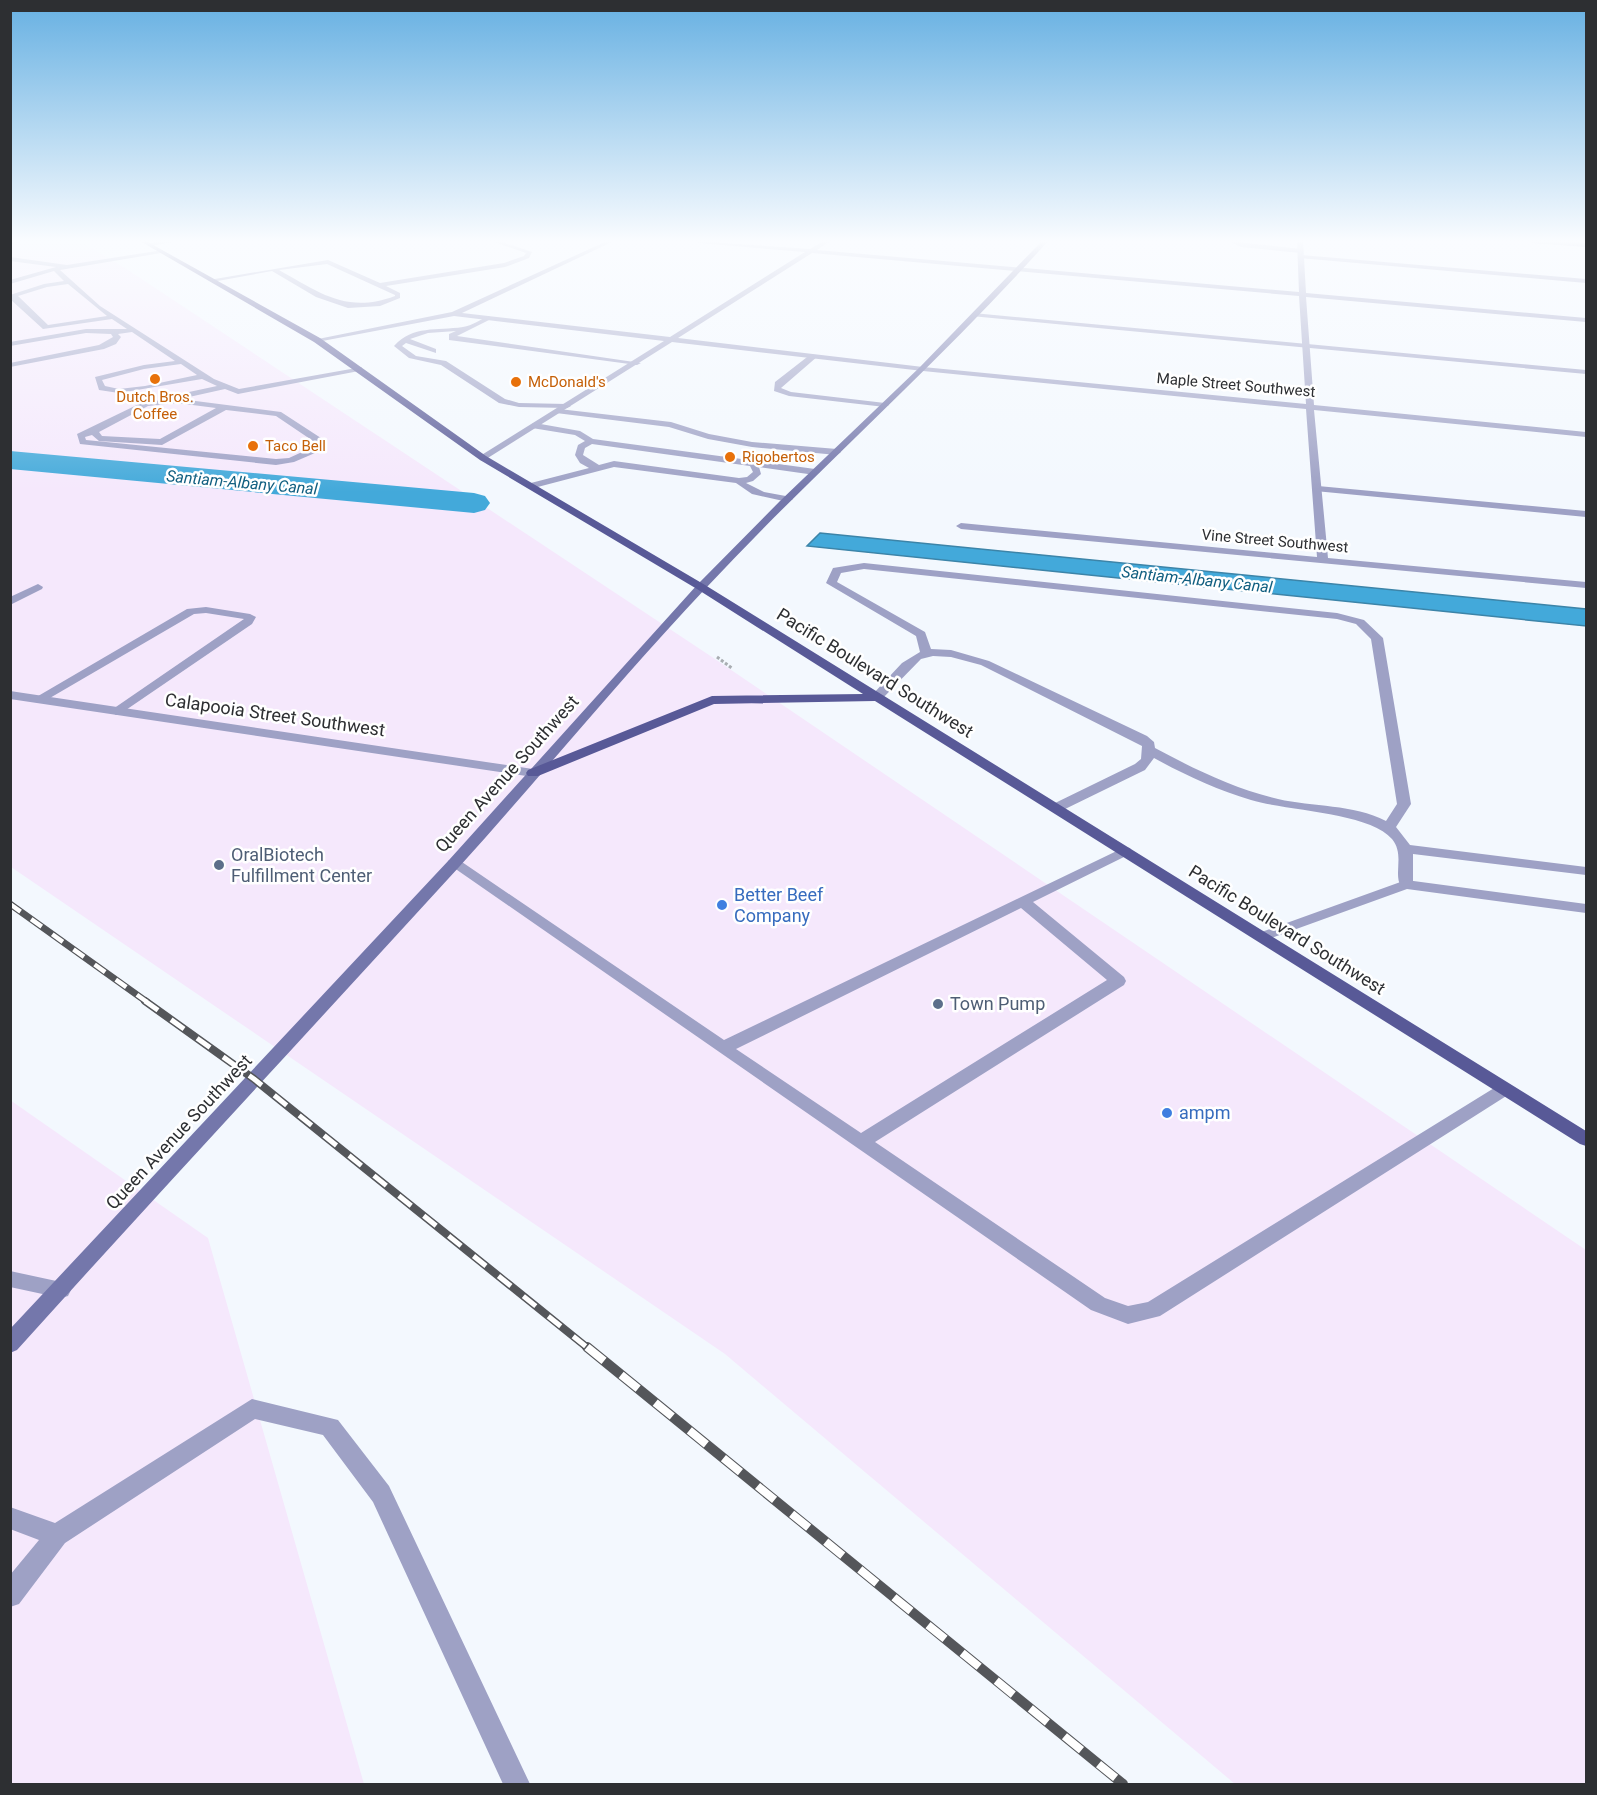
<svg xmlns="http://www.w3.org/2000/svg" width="1597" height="1795" font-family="Roboto,sans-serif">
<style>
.industrial{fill:#f5e8fc}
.water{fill:#43a9da;stroke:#3c84a8;stroke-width:1.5}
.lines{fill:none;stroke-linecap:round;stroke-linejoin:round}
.canal{fill:#43a9da;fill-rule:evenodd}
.path{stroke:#a9adb2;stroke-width:3;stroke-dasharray:3 2;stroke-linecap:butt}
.lane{fill:#9ea1c5;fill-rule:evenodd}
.street{fill:#9ea1c5;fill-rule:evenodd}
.secondary{fill:#7477ab;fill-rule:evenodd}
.primary{fill:#585997;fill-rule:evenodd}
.rail-far2-casing{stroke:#54565a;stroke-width:7}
.rail-far1-casing{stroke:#54565a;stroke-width:8}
.rail-casing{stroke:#54565a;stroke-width:10}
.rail-far2{stroke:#fff;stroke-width:4.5;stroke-dasharray:13;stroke-linecap:butt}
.rail-far1{stroke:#fff;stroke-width:5;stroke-dasharray:16;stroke-linecap:butt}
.rail{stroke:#fff;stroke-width:8;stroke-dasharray:22;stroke-linecap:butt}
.food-dot{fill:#e8710a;stroke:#fff;stroke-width:2}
.service-dot{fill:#5c6f8a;stroke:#fff;stroke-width:2}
.shop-dot{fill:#3f7fe0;stroke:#fff;stroke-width:2}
.labels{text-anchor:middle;stroke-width:5;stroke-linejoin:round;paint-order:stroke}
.far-food-label{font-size:15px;fill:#c56008;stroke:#fff;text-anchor:start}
.far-street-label{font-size:15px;fill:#2d2f32;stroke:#fff}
.far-water-label{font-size:16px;font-style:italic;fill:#115f80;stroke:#fff}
.street-label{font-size:18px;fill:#2d2f32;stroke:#fff}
.service-label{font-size:18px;fill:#4e5e75;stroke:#fff;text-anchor:start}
.shop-label{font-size:18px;fill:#366cbe;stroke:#fff;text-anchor:start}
</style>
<rect width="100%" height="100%" fill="#f3f8fe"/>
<g class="industrial">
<path d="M 11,241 L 79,241 L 125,268 L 712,657 L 1586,1250 L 1586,1784 L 1235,1784 L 725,1354 L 11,867 Z"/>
<path d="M 10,1100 L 208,1238 L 364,1784 L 11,1784 Z"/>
</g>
<path class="water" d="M 820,533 L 1586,609 L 1586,626 L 807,546 Z"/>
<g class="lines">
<path class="canal" d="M 10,451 L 474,493 L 485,496 L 490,503 L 485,510 L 474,513 L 10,469 Z"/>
<path class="path" d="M 717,657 L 733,669"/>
<g class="lane">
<path d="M 10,241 L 19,241 L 10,246 Z"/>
<path d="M 165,241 L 180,241 L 150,246 L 147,244 Z"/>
<path d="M 491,241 L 499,241 L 532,252 L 529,258 L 505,267 L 386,286 L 400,293 L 400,298 L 380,306 L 348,308 L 316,297 L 272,271 L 212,282 L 209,280 L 328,260 L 380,283 L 504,263 L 524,256 L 526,253 ZM 327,264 L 395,295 L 395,296 C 347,314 320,293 279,270 Z"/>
<path d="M 1228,241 L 1301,249 L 1304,251 L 1301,253 L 1241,247 Z"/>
<path d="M 163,250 L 161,253 L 60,270 L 100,306 L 214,379 L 239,389 L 362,367 L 359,371 L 238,394 L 225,389 L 180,399 L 281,412 L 324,440 L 322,450 L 294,462 L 276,465 L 80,444 L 77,434 L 143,402 L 175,399 L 175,395 L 217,386 L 202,379 L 119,393 L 99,390 L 95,377 L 144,365 L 175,361 L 132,332 L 118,334 L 121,337 L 116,344 L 104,349 L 10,367 L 10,363 L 99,345 L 113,337 L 111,334 L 86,333 L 10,346 L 10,342 L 86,329 L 127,329 L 112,319 L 43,329 L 10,299 L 10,295 L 44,284 L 64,281 L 54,271 L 10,284 L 10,280 L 56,267 L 10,261 L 10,257 L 67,265 ZM 68,284 L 107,316 L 48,325 L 18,296 L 47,287 ZM 181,364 L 197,375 L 145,386 L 119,389 L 105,386 L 102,380 L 144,369 ZM 177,403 L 216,408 L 160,439 L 102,436 L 99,432 L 148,406 ZM 226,410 L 276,416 L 316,443 L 315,446 L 289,458 L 276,459 L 86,440 L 85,437 L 92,435 L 99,441 L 162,445 Z"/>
<path d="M 1301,255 L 1586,279 L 1586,283 L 1299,258 Z"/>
<path d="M 973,313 L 1586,370 L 1586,374 L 971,316 Z"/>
<path d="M 489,316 L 491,319 L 457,336 L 641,363 L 637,365 L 449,340 L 449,334 L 456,331 L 428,333 L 410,339 L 436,349 L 436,353 L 406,343 L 402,346 L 416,356 L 446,361 L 505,399 L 519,403 L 567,404 L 571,406 L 567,408 L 519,407 L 499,403 L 441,365 L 409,358 L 394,346 C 413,325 436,331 463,327 C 472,326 481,319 489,316 Z"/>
<path d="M 811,354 L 818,356 L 781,388 L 791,392 L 885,403 L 889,405 L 885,407 L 789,396 L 774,391 L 775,382 Z"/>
<path d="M 559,409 L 671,422 L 709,434 L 752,442 L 837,449 L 841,452 L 837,455 L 752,447 L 708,439 L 669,427 L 556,413 L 555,411 Z"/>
<path d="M 535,423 L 580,431 L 593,439 L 815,469 L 820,472 L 815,475 L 759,467 L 761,474 L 753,481 L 746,483 L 764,492 L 791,497 L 793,499 L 788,502 L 752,494 L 736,483 L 614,467 L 530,489 L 525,486 L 527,484 L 589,468 L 580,463 L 575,455 L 578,445 L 585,441 L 575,435 L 532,428 L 532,424 ZM 592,444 L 750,466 L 753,472 L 747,477 L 739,478 L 614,461 L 599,465 L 583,455 L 585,448 Z"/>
<path d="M 1318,486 L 1586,511 L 1586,517 L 1315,491 L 1315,487 Z"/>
<path d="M 864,563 L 1337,613 L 1364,620 L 1383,638 L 1411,804 L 1396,827 L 1410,845 L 1586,867 L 1586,875 L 1413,854 L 1413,884 L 1406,888 L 1401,887 C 1393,873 1405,855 1392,839 C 1369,812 1287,811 1251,800 C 1217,790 1185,775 1154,758 L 1145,770 L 1061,811 L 1051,811 L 1049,808 L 1051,805 L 1135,764 L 1141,759 L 1142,746 L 981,665 L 951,657 L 933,656 L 921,659 L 881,700 L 873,700 L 873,694 L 902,663 L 920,652 L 916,636 L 826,583 L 833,568 ZM 864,569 L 1337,619 L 1356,624 L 1371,639 L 1397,804 L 1386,821 C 1353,804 1313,807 1278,799 C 1235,789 1194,769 1155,748 L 1154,742 L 1147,736 L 989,661 L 951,650 L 931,649 L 925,632 L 837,582 L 841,573 Z"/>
<path d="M 38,584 L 43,587 L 42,589 L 10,605 L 10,597 Z"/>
<path d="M 206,607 L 250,614 L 256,617 L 252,624 L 120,714 L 116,715 L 110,711 L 244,619 L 206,613 L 194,614 L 43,702 L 39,703 L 33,699 L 187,609 Z"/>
<path d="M 1125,847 L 1130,848 L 1132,851 L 1130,854 L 1033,902 L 1124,977 L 1126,981 L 1124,985 L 875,1142 L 1105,1298 L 1128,1306 L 1148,1302 L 1499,1085 L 1511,1085 L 1514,1089 L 1511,1093 L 1160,1316 L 1128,1324 L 1091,1310 L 447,863 L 449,860 L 459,860 L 724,1040 ZM 1021,908 L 1107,980 L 861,1133 L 736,1049 Z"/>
<path d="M 252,1399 L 338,1420 L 389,1486 L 530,1784 L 503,1784 L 373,1502 L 323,1435 L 255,1419 L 65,1543 L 19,1604 L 10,1607 L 10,1575 L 39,1540 L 10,1529 L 10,1507 L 55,1523 Z"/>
</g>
<g class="street">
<path d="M 607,241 L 614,241 L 462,313 L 670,337 L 805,252 L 698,243 L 695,241 L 810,249 L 824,241 L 830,241 L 817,250 L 1299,292 L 1297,241 L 1303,241 L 1306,293 L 1586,318 L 1586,322 L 1306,297 L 1314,405 L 1586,432 L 1586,437 L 1314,410 L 1328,558 L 1586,582 L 1586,588 L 961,529 L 956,526 L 961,523 L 1317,557 L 1306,409 L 923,371 L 672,342 L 483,461 L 480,460 L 480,456 L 664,341 L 454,316 L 317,342 L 313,340 L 452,312 ZM 812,253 L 1299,296 L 1306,404 L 923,367 L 678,338 Z"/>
<path d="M 10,691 L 533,769 L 540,773 L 533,777 L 10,699 Z"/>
<path d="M 1406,880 L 1586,904 L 1586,913 L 1407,889 L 1266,940 L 1261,942 L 1253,937 L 1256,934 Z"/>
<path d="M 10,1271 L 61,1282 L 68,1284 L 71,1290 L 68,1296 L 61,1298 L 10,1287 Z"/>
</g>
<g class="secondary">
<path d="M 1042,241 L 1048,241 C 940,362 817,469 706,588 C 621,678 542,775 459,867 C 312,1028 163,1188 17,1350 L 10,1353 L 10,1329 L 449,860 L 697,585 L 780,501 L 920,367 Z"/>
<path d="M 1529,241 L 1586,243 L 1586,247 L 1532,243 Z"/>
</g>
<path class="primary" d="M 140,241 L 146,241 L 320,338 L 486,456 L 705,585 L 1586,1131 L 1586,1146 L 1580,1144 L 875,701 L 714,704 L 538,776 L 528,776 L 526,773 L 528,770 L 712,696 L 863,694 L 697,589 L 480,460 L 314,342 Z"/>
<g class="rail-far2-casing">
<path id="rail-far2" d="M 10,904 L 147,1002"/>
</g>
<g class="rail-far1-casing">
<path id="rail-far1" d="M 145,1001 L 254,1079 L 589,1349"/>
</g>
<g class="rail-casing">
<path id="rail" d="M 587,1347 L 1123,1784"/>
</g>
<use href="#rail-far2" class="rail-far2"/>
<use href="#rail-far1" class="rail-far1"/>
<use href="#rail" class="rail"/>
</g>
<linearGradient id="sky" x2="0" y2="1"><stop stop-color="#66b0e2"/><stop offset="0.49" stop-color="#fafcff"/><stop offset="1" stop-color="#fafcff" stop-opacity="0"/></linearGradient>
<rect width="1597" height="492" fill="url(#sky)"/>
<g class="food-dot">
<circle cx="155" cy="379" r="6"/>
<circle cx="516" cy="382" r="6"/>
<circle cx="253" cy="446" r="6"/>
<circle cx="730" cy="457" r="6"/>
</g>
<g class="service-dot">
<circle cx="219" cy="865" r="6"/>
<circle cx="938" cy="1004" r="6"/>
</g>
<g class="shop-dot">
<circle cx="722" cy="905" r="6"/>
<circle cx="1167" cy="1113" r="6"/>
</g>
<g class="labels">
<g class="far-food-label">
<text x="528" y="387">McDonald's</text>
<text x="155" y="402" text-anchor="middle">Dutch Bros.<tspan x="155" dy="17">Coffee</tspan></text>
<text x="265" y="451">Taco Bell</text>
<text x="742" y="462">Rigobertos</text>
</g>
<g class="far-street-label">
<text transform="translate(1236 385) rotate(5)" y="5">Maple Street Southwest</text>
<text transform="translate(1275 541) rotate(5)" y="5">Vine Street Southwest</text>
</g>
<g class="far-water-label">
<text transform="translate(242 482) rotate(5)" y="6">Santiam-Albany Canal</text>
<text transform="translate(1197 579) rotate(6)" y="6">Santiam-Albany Canal</text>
</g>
<g class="street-label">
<text transform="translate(875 673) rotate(32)" y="6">Pacific Boulevard Southwest</text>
<text transform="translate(275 715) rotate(8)" y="6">Calapooia Street Southwest</text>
<text transform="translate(507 774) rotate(-48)" y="6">Queen Avenue Southwest</text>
<text transform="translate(1287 930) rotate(32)" y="6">Pacific Boulevard Southwest</text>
<text transform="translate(179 1132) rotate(-47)" y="6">Queen Avenue Southwest</text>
</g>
<g class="service-label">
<text x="231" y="861">OralBiotech<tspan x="231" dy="21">Fulfillment Center</tspan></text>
<text x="950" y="1010">Town Pump</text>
</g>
<g class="shop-label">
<text x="734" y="901">Better Beef<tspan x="734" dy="21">Company</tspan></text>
<text x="1179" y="1119">ampm</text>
</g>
</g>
<rect width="1597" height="1795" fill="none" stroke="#2d2f32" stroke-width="24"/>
</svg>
